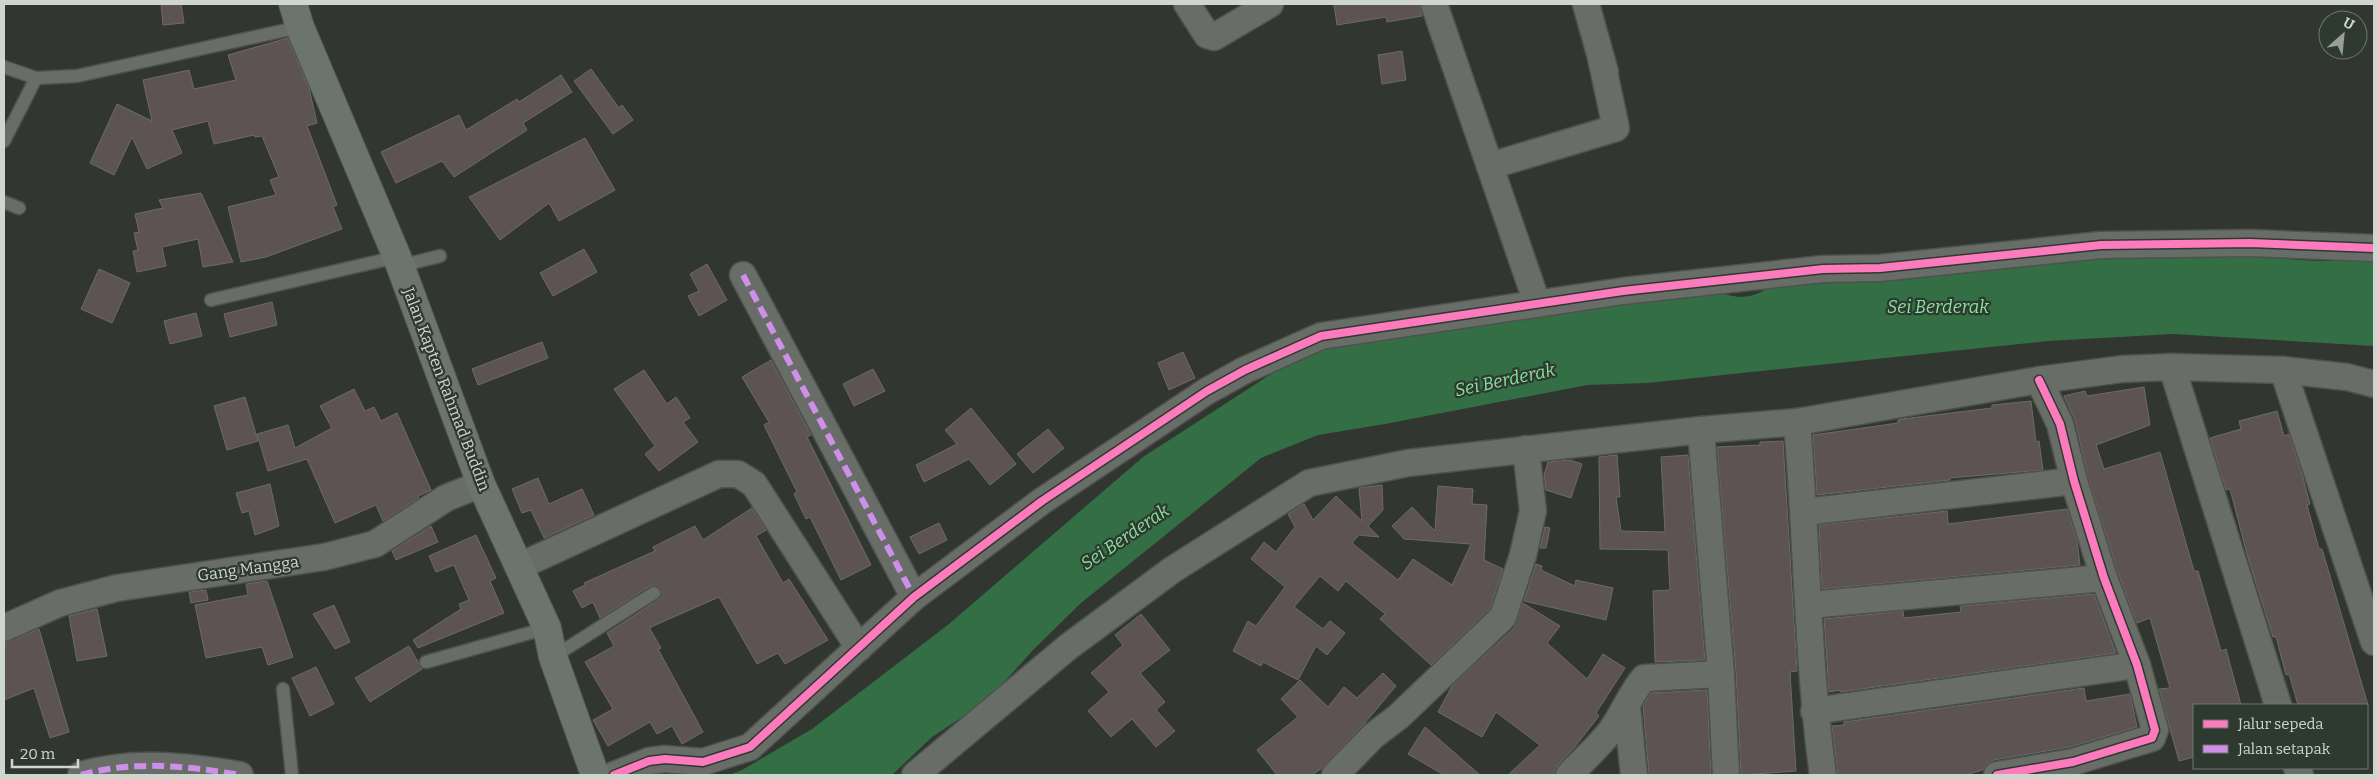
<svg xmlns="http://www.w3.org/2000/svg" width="2378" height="779" font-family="Bitter,serif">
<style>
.water{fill:#346e45}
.building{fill:#5e5353;stroke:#6c6b69}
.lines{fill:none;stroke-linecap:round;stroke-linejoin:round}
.lane-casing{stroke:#4d524d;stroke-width:15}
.street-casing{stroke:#4d524d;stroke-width:29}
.primary-casing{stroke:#4d524d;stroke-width:30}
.lane{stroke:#686d68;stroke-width:12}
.street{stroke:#686d68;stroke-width:26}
.primary{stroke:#6c756d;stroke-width:28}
.quiet{stroke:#ce8fe9;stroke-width:6;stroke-dasharray:12 6;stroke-linecap:butt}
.cycleway-casing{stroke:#2e3930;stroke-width:11}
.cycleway{stroke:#fd7abc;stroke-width:8}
.labels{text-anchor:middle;stroke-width:4.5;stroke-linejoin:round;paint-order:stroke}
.street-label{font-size:16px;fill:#cfd6d0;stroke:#2e3930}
.water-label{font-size:18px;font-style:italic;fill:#88e19f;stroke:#2e3930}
</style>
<rect width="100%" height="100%" fill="#313631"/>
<path class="water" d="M 2228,253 C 2275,258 2327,265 2374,258 L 2374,346 L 2173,334 L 2048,341 L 1647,383 L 1587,385 L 1385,424 L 1318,435 L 1261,458 L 1081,603 L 1034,649 L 988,700 L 932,737 L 892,775 L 729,775 L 742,770 L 812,729 L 949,624 L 1143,457 L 1305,352 L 1320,345 L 1713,291 C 1745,300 1750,300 1779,281 L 2054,255 Z"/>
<g class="building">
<path d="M 161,4 L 181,4 L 184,23 L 163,25 Z"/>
<path d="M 1334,4 L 1419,4 L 1422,16 L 1387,22 L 1386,17 L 1337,25 Z"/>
<path d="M 288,38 L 309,88 L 317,123 L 307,126 L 337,205 L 333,207 L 342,229 L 266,257 L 241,262 L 228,207 L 276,195 L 270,180 L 279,177 L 262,136 L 255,137 L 254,135 L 214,144 L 208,121 L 172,130 L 182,153 L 147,169 L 132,137 L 114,175 L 90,163 L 117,104 L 152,121 L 143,80 L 189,70 L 194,89 L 236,80 L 228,55 Z"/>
<path d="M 1402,51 L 1406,80 L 1382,84 L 1378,55 Z"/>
<path d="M 591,69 L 619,108 L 622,105 L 633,120 L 613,134 L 574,81 Z"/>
<path d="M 561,75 L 572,92 L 523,123 L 527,130 L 454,177 L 442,161 L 396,183 L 381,152 L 459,115 L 466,130 L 517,99 L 519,102 Z"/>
<path d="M 585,138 L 615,190 L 559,221 L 549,203 L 500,240 L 469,197 Z"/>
<path d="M 201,193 L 233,262 L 203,267 L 198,239 L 162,247 L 166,266 L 137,272 L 133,251 L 138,250 L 134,233 L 139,232 L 135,214 L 163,208 L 159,200 Z"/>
<path d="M 584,249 L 597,272 L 553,296 L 540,273 Z"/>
<path d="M 707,264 L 727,300 L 699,316 L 688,296 L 699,291 L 690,274 Z"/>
<path d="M 99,269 L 130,283 L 112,323 L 81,309 Z"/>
<path d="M 272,302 L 277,325 L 230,337 L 224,314 Z"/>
<path d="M 196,313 L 202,336 L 170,344 L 164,321 Z"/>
<path d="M 542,342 L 548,358 L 478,385 L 472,369 Z"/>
<path d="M 1183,352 L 1195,378 L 1169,390 L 1158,363 Z"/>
<path d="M 771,360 L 811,435 L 807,437 L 871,565 L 841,580 L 810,517 L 806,519 L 794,494 L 797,492 L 764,425 L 769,422 L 742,377 Z"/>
<path d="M 873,369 L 885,391 L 854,406 L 843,384 Z"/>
<path d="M 644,370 L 667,404 L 676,397 L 690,418 L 683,422 L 698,442 L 659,471 L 645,454 L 655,446 L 614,389 Z"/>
<path d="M 2144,387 L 2150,425 L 2096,445 L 2104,469 L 2160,452 L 2194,571 L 2198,571 L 2221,651 L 2226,649 L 2241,705 L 2194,705 L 2194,757 L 2179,761 L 2159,689 L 2170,688 L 2150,618 L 2137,623 L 2118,573 L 2088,477 L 2075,420 L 2064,396 L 2085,391 L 2087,396 Z"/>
<path d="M 354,389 L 365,411 L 374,407 L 381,421 L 397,413 L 431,490 L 418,496 L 419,498 L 383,521 L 376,505 L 335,523 L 307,459 L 268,471 L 257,434 L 288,425 L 295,448 L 332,428 L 320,406 Z"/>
<path d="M 245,397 L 258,441 L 227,450 L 214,406 Z"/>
<path d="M 2031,401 L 2036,442 L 2039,441 L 2043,470 L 1950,478 L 1950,480 L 1817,495 L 1813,435 L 1898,423 L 1898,420 L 1902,419 L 1992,408 L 1992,405 Z"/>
<path d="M 971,408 L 1016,464 L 990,485 L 969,459 L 924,482 L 916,465 L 957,444 L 945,430 Z"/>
<path d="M 2277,411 L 2284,436 L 2289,434 L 2302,474 L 2310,504 L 2307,505 L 2319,549 L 2322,549 L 2368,705 L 2298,705 L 2289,674 L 2286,675 L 2276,637 L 2273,637 L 2248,558 L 2230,489 L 2226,490 L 2210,438 L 2241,429 L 2239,421 Z"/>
<path d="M 1048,429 L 1064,448 L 1033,473 L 1017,454 Z"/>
<path d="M 1783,441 L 1797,671 L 1790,672 L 1796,771 L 1741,775 L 1736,673 L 1717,447 L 1760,445 L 1760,442 Z"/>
<path d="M 1617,455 L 1620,497 L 1616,497 L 1621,531 L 1665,532 L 1661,457 L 1688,455 L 1705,660 L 1655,662 L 1653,591 L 1670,590 L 1668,550 L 1600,549 L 1599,457 Z"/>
<path d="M 1570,460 L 1582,464 L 1571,498 L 1546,490 L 1544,475 L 1548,462 Z"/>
<path d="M 538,478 L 549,504 L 582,489 L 594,515 L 544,538 L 531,510 L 522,513 L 512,489 Z"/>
<path d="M 270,484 L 279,526 L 255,535 L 249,511 L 242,513 L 236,493 Z"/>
<path d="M 1382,485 L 1383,510 L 1368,526 L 1379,537 L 1359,535 L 1352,543 L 1398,580 L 1413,559 L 1452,585 L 1471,544 L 1404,539 L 1392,526 L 1412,507 L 1435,531 L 1438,486 L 1473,489 L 1472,504 L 1487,505 L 1484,560 L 1503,569 L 1490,609 L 1431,665 L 1380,619 L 1385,614 L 1346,581 L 1338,591 L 1320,576 L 1294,607 L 1323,629 L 1330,621 L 1345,633 L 1327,655 L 1316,646 L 1298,680 L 1263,662 L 1261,666 L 1233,651 L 1248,621 L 1256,626 L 1285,587 L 1251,559 L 1264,542 L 1276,552 L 1295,527 L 1288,514 L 1304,504 L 1313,520 L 1336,496 L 1362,521 L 1359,488 Z"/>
<path d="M 752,508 L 766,530 L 756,536 L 783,583 L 789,579 L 828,640 L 785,664 L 778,653 L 757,664 L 719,597 L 651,627 L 650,629 L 661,648 L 658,649 L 703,732 L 682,744 L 672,726 L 657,734 L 650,722 L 608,746 L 593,720 L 613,709 L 585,662 L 614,646 L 607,633 L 658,600 L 662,592 L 658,586 L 650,586 L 600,618 L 593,602 L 582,608 L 573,591 L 585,585 L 584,583 L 655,551 L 653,547 L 695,526 L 703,540 Z"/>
<path d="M 2067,509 L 2077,541 L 2080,565 L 1822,589 L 1819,525 L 1947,511 L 1948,524 Z"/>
<path d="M 939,523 L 947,540 L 919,554 L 910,537 Z"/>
<path d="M 431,526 L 438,542 L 396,560 L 392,551 Z"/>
<path d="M 1545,527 L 1550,528 L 1546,548 L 1540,548 Z"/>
<path d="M 476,535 L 496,578 L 490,581 L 504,613 L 418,648 L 413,640 L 461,609 L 459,604 L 469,600 L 454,565 L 436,572 L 429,556 Z"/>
<path d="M 1536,564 L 1542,566 L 1541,570 L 1575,586 L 1576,580 L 1613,588 L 1606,620 L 1524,601 Z"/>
<path d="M 267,581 L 293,657 L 268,665 L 262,647 L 206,658 L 195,605 L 248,595 L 246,584 Z"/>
<path d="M 206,590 L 208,600 L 191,603 L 189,592 Z"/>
<path d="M 2094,594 L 2116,653 L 1840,692 L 1840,690 L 1829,692 L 1824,619 L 1903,611 L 1904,618 L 1961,612 L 1960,606 Z"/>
<path d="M 1523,603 L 1560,626 L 1547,643 L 1587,679 L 1603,654 L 1625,668 L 1596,713 L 1599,716 L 1574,748 L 1558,765 L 1553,775 L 1508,775 L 1540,745 L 1496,712 L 1482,737 L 1438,712 L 1452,686 L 1514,628 Z"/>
<path d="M 334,605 L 350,642 L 335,649 L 313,614 Z"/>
<path d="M 97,609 L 107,656 L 77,661 L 69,616 Z"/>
<path d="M 1141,614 L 1170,650 L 1140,673 L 1165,702 L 1156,710 L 1175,731 L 1156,747 L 1132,719 L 1111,737 L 1088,711 L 1109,692 L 1091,673 L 1123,645 L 1115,635 Z"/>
<path d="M 39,629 L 69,732 L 50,738 L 34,688 L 4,700 L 4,643 Z"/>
<path d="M 409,646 L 422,669 L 370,702 L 355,678 Z"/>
<path d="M 316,667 L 334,704 L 310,716 L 292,678 Z"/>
<path d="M 1383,673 L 1396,686 L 1364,724 L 1322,768 L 1312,775 L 1277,775 L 1257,750 L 1298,717 L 1281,699 L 1300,680 L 1328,707 L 1344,687 L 1357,698 Z"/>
<path d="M 2084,688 L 2086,701 L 2130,694 L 2137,727 L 2070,747 L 1994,760 L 1987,764 L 1983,770 L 1965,775 L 1838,775 L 1832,726 L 1844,725 L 1844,722 Z"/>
<path d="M 1707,690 L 1711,775 L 1649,775 L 1643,706 L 1651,693 Z"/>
<path d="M 1425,727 L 1480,775 L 1444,775 L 1408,754 Z"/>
</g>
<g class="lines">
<g class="lane-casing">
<g id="lane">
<path d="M 4,67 L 36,78 L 77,76 L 300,27"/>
<path d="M 4,141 L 36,78"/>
<path d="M 4,202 L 19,208"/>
<path d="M 400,266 L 440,256"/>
<path d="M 211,300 L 397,257"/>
<path d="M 553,657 L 654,593"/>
<path d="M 426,662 L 547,628"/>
<path d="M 283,689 L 292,775"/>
</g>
</g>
<g class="street-casing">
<g id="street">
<path d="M 1187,4 L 1207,35 L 1214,37 L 1270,4"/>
<path d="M 1434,4 L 1537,303"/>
<path d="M 1586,4 L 1605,72"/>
<path d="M 1490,166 L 1616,128 L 1601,58"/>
<path d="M 743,275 L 914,597"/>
<path d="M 2172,367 L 2278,705"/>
<path d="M 2283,370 L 2374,642"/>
<path d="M 1797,422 C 1807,540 1807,658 1823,775"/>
<path d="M 1701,430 L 1721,674 L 1726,775"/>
<path d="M 1804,512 L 2074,481"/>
<path d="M 520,566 L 719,474 L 738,474 L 754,484 L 859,648"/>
<path d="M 1809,605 L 2104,578"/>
<path d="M 4,628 L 60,603 L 117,588 L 324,557 L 375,544 L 446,498 L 481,484"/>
<path d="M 1627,706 L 1634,775"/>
<path d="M 1814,711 L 2137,665"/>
<path d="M 2297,768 L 2300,775"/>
<path d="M 81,775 C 133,760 188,766 240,775"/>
<path d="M 614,775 L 649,761 L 665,759 L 703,762 L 750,747 L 914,597 L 1042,501 L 1207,391 L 1245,370 L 1321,336 L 1623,291 L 1823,269 L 1880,268 L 2101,245 L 2250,243 L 2374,248"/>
<path d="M 915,775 L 1068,647 L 1172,570 L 1309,483 L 1408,463 L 1701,430 L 1797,422 L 2039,380 L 2122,369 L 2172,367 L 2283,370 L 2347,377 L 2374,384"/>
<path d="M 1335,775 L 1373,736 L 1398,717 L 1503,617 L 1523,555 L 1533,511 L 1526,449"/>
<path d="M 1569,775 C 1582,761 1598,747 1610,732 C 1623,715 1630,694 1644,678 L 1721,674"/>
<path d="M 1997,775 L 2073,762 L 2152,738 L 2155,730 L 2137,665 L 2104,578 L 2074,481 L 2060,424 L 2039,380"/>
</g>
</g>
<g class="primary-casing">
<path id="primary" d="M 293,4 L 300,27 L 397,257 L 481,484 L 547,628 L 553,657 L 595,775"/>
</g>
<use href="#lane" class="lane"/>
<use href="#street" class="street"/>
<use href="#primary" class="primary"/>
<g class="quiet">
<path d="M 743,275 L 914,597"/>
<path d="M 81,775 C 133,760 188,766 240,775"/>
</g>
<g class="cycleway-casing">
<g id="cycleway">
<path d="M 614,775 L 649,761 L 665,759 L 703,762 L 750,747 L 914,597 L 1042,501 L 1207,391 L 1245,370 L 1321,336 L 1623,291 L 1823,269 L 1880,268 L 2101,245 L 2250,243 L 2374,248"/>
<path d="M 1997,775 L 2073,762 L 2152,738 L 2155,730 L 2137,665 L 2104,578 L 2074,481 L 2060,424 L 2039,380"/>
</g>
</g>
<use href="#cycleway" class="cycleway"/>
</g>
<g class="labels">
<g class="street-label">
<text transform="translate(447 389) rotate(69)" y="6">Jalan Kapten Rahmad Buddin</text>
<text transform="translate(248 568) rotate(-8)" y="6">Gang Mangga</text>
</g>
<g class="water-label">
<text x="1938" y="313">Sei Berderak</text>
<text transform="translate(1505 380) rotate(-12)" y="6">Sei Berderak</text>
<text transform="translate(1125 537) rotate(-34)" y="6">Sei Berderak</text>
</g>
</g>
<rect width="2378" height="779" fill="none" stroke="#cfd6d0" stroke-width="10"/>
<rect x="2193" y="704" width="175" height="65" fill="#2e3930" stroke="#6e7870"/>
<rect x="2203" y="720" width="25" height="8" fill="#fd7abc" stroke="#6e7870"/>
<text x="2238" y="729" font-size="15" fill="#cfd6d0">Jalur sepeda</text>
<rect x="2203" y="745" width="25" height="8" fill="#ce8fe9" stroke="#6e7870"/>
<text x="2238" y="754" font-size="15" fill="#cfd6d0">Jalan setapak</text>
<g transform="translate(2343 35) rotate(27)"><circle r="24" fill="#2e3930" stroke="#6e7870"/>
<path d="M0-4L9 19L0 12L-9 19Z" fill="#989e98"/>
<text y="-8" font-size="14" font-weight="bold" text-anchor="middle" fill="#cfd6d0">U</text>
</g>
<path d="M12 759v8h66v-8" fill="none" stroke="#cfd6d0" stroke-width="2.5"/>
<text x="20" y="759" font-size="15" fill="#cfd6d0" stroke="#2e3930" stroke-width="4" paint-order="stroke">20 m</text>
</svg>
